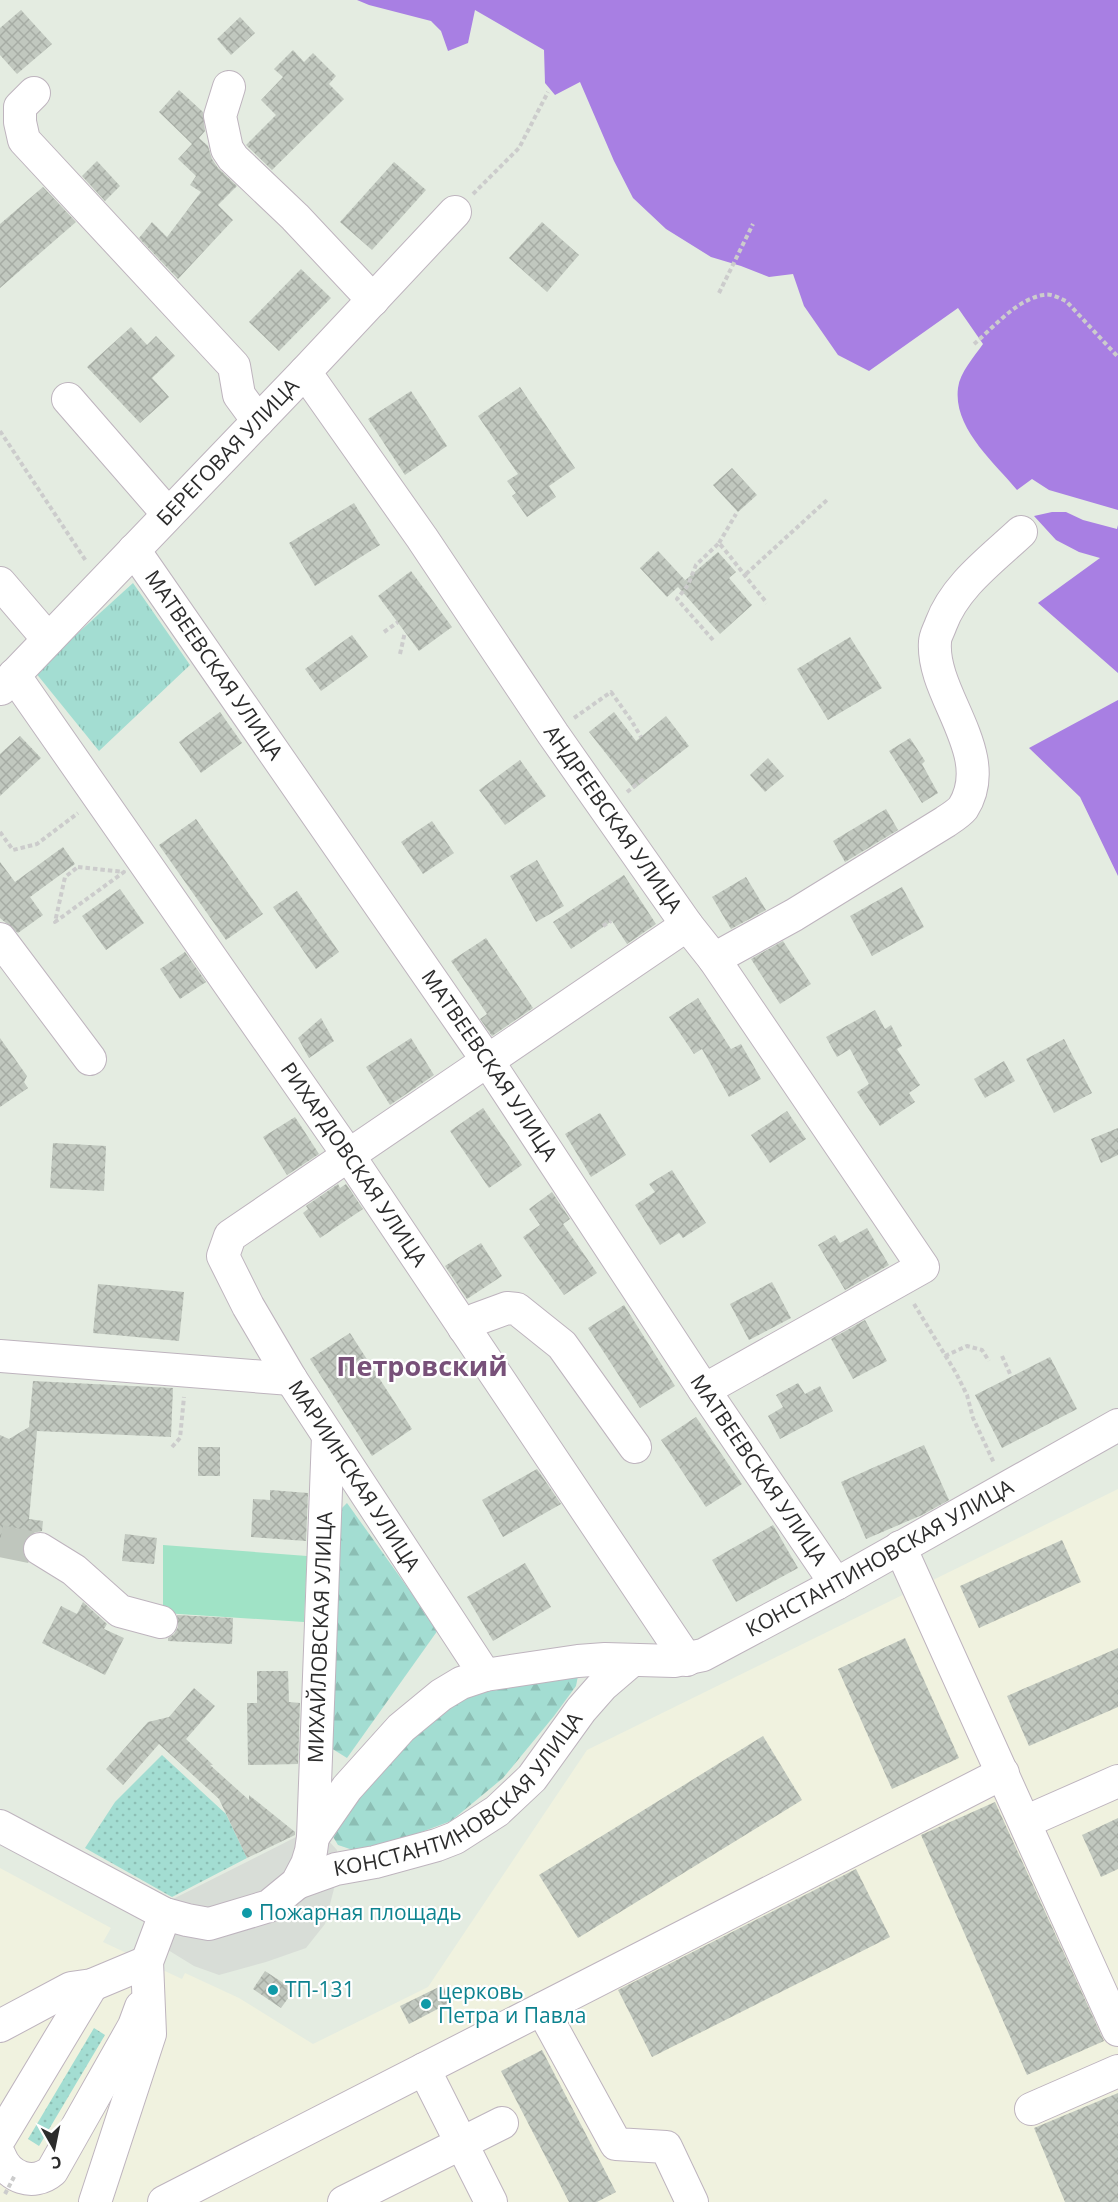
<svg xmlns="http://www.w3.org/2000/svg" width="1118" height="2202" font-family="'Open Sans',sans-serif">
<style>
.medical{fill:#f0f2df}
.grass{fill:url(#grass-dots)}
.forest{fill:url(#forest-firs)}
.park{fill:url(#park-tufts)}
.pitch{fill:#a0e3c6}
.plaza{fill:#d8ddd7}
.water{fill:#a87fe3}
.building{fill:url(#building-cross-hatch)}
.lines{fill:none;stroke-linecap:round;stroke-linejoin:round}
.minor-tunnel{stroke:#bfc6bd;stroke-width:32;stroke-dasharray:32 16;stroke-linecap:butt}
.minor-casing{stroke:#beb4be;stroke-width:34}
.path{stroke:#ccc;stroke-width:4;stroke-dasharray:4.5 3;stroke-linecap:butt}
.minor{stroke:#fff;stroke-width:32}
.path-bridge{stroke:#ccc;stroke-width:4;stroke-dasharray:4.5 3;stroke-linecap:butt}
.culture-dot{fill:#0f9aa8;stroke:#fff;stroke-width:2}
.labels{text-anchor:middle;stroke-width:4.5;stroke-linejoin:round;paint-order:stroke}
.street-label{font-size:21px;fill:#2c2c2c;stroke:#fff}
.culture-label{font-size:21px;fill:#0d838f;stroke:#fff;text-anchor:start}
.district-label{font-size:27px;font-weight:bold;fill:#785179;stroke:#fff}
</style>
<defs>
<pattern id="grass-dots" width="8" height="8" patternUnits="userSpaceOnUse" patternTransform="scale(1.5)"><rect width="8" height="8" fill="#a3ddd2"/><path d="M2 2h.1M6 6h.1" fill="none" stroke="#8cbeb4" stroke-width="1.8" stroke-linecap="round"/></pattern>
<pattern id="forest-firs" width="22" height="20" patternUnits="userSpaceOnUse" patternTransform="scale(1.5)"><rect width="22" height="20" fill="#a3ddd2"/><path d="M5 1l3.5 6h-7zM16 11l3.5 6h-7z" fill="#8cbeb4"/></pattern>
<pattern id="park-tufts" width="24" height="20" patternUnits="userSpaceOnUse" patternTransform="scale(1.5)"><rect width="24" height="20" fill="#a3ddd2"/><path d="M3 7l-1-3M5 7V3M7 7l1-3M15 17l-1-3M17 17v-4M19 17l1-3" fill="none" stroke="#8cbeb4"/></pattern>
<pattern id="building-cross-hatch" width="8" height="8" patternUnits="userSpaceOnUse" patternTransform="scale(1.5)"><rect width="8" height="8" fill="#c1c8bf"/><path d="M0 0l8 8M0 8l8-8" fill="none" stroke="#a6aca4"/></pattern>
</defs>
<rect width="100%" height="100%" fill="#e4ece1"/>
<path class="medical" d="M 1118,1489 L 1118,2202 L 0,2202 L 0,1868 L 111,1928 L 103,1942 L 182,1979 L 185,1973 L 239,1998 L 313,2044 L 428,1987 L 587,1750 Z"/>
<g class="grass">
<path d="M 162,1755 L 226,1814 L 247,1858 L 172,1897 L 85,1848 L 115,1802 Z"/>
<path d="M 94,2028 L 105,2035 L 39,2146 L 28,2139 Z"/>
</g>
<g class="forest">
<path d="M 347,1503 L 438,1630 L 347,1758 L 331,1748 L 331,1519 Z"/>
<path d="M 571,1670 L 578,1676 L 576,1686 L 554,1716 L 503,1778 L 451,1821 L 400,1840 L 353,1850 L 338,1845 L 332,1835 L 335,1822 L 444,1702 Z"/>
</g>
<path class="park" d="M 133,583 L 190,665 L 99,751 L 35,672 Z"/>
<path class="pitch" d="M 163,1545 L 307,1556 L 304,1622 L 163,1613 Z"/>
<path class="plaza" d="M 298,1836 L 326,1838 L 337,1850 L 337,1877 L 325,1924 L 306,1948 L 266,1962 L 219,1975 L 194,1966 L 168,1950 L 165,1903 Z"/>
<g class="water">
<path d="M 357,0 L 1118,0 L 1118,510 L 1049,490 L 1032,479 L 1017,490 C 994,462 953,428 958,388 C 960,372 974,357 983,344 L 958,308 L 869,371 L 838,355 L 804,306 L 793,274 L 769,277 L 741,266 L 711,257 L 666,229 L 633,198 L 614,161 L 580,82 L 555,95 L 545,83 L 544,50 L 475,10 L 468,43 L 448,51 L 441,31 L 431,21 L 369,5 Z"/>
<path d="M 1052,512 L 1066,512 L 1083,520 L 1117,529 L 1118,525 L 1118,673 L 1038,603 L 1100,558 L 1079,552 L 1056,540 L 1034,516 Z"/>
<path d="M 1118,700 L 1118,876 L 1080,797 L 1029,748 Z"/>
</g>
<g class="building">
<path d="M 21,10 L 52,44 L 17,74 L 0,55 L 0,28 Z"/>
<path d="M 240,17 L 255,33 L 231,55 L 217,39 Z"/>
<path d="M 293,50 L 304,62 L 313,53 L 336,76 L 329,84 L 344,99 L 272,170 L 246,145 L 276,115 L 261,100 L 283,77 L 274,69 Z"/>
<path d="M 179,90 L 203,112 L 205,131 L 199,138 L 208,146 L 212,159 L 218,168 L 237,186 L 218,205 L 233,220 L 178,279 L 139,238 L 152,222 L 167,237 L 201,192 L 190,185 L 196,176 L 178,159 L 192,144 L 159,112 Z"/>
<path d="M 97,161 L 120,186 L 105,201 L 82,176 Z"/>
<path d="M 394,162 L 426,190 L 372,250 L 340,222 Z"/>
<path d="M 43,187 L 76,222 L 0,288 L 0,224 Z"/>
<path d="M 542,222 L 579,255 L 547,292 L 509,258 Z"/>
<path d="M 301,269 L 331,298 L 279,351 L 249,322 Z"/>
<path d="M 131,327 L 147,345 L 156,336 L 175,356 L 152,378 L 169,397 L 140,423 L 87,367 Z"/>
<path d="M 520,387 L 575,468 L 549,486 L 556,497 L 527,517 L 512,496 L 516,493 L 507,481 L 518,474 L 478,416 Z"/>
<path d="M 411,391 L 447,446 L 405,475 L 368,419 Z"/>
<path d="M 732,468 L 757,495 L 738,512 L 713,485 Z"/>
<path d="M 354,503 L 380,545 L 315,586 L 289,543 Z"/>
<path d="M 658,551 L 685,580 L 683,582 L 718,552 L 736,572 L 729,578 L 752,605 L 720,634 L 678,587 L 667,597 L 640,568 Z"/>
<path d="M 411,571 L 452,627 L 419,651 L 378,596 Z"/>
<path d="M 352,635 L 368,657 L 321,691 L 305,669 Z"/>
<path d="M 850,637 L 882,688 L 828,720 L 797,669 Z"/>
<path d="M 220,712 L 242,743 L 201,773 L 179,742 Z"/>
<path d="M 614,712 L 636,741 L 666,716 L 689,746 L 634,789 L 589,732 Z"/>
<path d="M 20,736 L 41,758 L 0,796 L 0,754 Z"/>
<path d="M 910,738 L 925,761 L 922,764 L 938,793 L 922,803 L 889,751 Z"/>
<path d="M 768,758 L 784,776 L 765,792 L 750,775 Z"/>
<path d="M 520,760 L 546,796 L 505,825 L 479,790 Z"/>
<path d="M 886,809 L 898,830 L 845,862 L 833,841 Z"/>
<path d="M 196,819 L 263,914 L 226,940 L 159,845 Z"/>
<path d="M 432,821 L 454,853 L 423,874 L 401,842 Z"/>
<path d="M 63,847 L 75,864 L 30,897 L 43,915 L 18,933 L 0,918 L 0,862 L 15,882 Z"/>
<path d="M 537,860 L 564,906 L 536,922 L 510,876 Z"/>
<path d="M 624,875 L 656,924 L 627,944 L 612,921 L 571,949 L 553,922 Z"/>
<path d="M 746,877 L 766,910 L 731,929 L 712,897 Z"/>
<path d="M 902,887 L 924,927 L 872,956 L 850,916 Z"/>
<path d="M 120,889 L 144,923 L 106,950 L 82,916 Z"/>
<path d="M 297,891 L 339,952 L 316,969 L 273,907 Z"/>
<path d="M 486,938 L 533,1008 L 492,1036 L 480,1019 L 487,1014 L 451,961 Z"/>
<path d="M 783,941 L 811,984 L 780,1004 L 751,959 Z"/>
<path d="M 185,952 L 206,982 L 180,999 L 160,969 Z"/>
<path d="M 698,998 L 731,1049 L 741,1044 L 761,1079 L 729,1097 L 702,1049 L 694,1054 L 669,1017 Z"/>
<path d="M 875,1010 L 885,1029 L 891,1025 L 902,1046 L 897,1049 L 920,1085 L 909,1093 L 915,1102 L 880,1126 L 857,1092 L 869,1084 L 850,1049 L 837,1057 L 826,1037 Z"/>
<path d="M 321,1018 L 334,1041 L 309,1058 L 298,1038 Z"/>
<path d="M 0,1038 L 27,1076 L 24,1082 L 28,1088 L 0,1107 Z"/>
<path d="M 411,1038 L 434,1075 L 390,1105 L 366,1067 Z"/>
<path d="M 1064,1039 L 1092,1093 L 1054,1113 L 1026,1059 Z"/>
<path d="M 1004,1061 L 1015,1081 L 985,1098 L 974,1079 Z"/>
<path d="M 483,1108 L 522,1165 L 489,1188 L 450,1131 Z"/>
<path d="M 787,1111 L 806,1139 L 770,1163 L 751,1135 Z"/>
<path d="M 600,1113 L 626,1155 L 591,1177 L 565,1134 Z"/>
<path d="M 295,1117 L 319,1154 L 287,1175 L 263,1137 Z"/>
<path d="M 1118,1128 L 1118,1155 L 1101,1163 L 1091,1139 Z"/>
<path d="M 53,1143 L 106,1146 L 104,1191 L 50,1188 Z"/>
<path d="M 672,1170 L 706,1223 L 683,1238 L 679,1233 L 660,1245 L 635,1205 L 655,1192 L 649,1184 Z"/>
<path d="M 338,1184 L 340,1188 L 346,1184 L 363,1209 L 320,1238 L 303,1213 L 308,1209 L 306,1206 Z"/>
<path d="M 552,1192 L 570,1219 L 563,1224 L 597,1273 L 564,1295 L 523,1237 L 540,1225 L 529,1209 Z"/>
<path d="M 867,1228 L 889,1265 L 845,1290 L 818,1245 L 835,1235 L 840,1243 Z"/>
<path d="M 481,1243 L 502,1276 L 467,1299 L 445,1266 Z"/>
<path d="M 772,1282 L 791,1318 L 749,1340 L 730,1304 Z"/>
<path d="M 98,1284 L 184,1292 L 179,1341 L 93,1333 Z"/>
<path d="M 624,1305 L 675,1386 L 640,1408 L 588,1328 Z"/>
<path d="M 865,1320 L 887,1361 L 853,1379 L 831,1339 Z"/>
<path d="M 350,1333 L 412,1429 L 372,1456 L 310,1359 Z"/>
<path d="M 1050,1357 L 1077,1409 L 1002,1448 L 975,1395 Z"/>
<path d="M 33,1381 L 173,1388 L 171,1437 L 37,1431 L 29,1519 L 43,1521 L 42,1531 L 32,1533 L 24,1540 L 22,1549 L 27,1561 L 0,1556 L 0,1435 L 9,1439 L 29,1427 Z"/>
<path d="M 798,1383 L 805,1394 L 820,1386 L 833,1411 L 780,1439 L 768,1416 L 783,1407 L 776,1395 Z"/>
<path d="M 696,1417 L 742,1484 L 706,1507 L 661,1440 Z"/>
<path d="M 924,1445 L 949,1500 L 922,1515 L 866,1539 L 841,1482 Z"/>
<rect x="198" y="1447" width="22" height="29"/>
<path d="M 537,1469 L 561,1504 L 503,1537 L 482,1500 Z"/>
<path d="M 270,1490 L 308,1493 L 306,1541 L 251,1537 L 253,1499 L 270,1500 Z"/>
<path d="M 773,1525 L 798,1568 L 736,1602 L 712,1560 Z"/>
<path d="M 125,1534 L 157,1538 L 154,1564 L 122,1561 Z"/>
<path d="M 1062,1540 L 1081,1582 L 979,1628 L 960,1586 Z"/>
<path d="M 525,1563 L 551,1607 L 493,1641 L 467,1597 Z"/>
<path d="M 83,1602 L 107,1624 L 104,1629 L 124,1638 L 105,1675 L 42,1643 L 61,1606 L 77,1614 Z"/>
<path d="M 177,1615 L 233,1618 L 232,1644 L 168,1641 L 168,1638 L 174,1634 L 178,1627 Z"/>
<path d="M 905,1638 L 959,1758 L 892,1789 L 838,1669 Z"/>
<path d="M 1118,1648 L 1118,1707 L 1029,1746 L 1007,1696 Z"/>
<path d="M 257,1671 L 288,1671 L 289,1702 L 300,1703 L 298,1764 L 248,1765 L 247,1703 L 257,1703 Z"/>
<path d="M 194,1688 L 215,1706 L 186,1739 L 213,1765 L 210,1765 L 249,1800 L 249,1795 L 295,1832 L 295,1835 L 247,1858 L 219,1799 L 159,1744 L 123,1785 L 106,1769 L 148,1722 L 169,1717 Z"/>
<path d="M 763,1736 L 802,1800 L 578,1938 L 539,1875 Z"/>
<path d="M 995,1802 L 1104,2041 L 1027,2075 L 921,1835 Z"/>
<path d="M 1118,1818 L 1118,1869 L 1101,1877 L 1082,1835 Z"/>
<path d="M 856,1869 L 890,1937 L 652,2057 L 618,1990 Z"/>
<path d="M 265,1971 L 294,1990 L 281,2008 L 253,1989 Z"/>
<path d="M 443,1985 L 451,2002 L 409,2024 L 400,2006 Z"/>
<path d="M 542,2050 L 616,2192 L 597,2202 L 569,2202 L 501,2071 Z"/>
<path d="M 1118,2093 L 1118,2202 L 1065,2202 L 1034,2128 Z"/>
</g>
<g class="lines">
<path class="minor-tunnel" d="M 0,1541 L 40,1549"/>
<g class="minor-casing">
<g id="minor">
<path d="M 229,87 L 220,116 L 227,149 L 233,158 L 295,217 L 373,300"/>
<path d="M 34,93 L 20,107 L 20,122 L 24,140 L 234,366 L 239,395 L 258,421"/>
<path id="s1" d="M 305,372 L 422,538 L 553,734 L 687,925 L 714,959 L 923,1267 L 704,1390"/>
<path d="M 68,399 L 168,514"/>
<path id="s2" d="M 134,550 L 487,1060 L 704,1390 L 836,1584"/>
<path d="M 0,583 L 48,639"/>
<path id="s3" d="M 14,675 L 349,1156 L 687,1660"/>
<path id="s4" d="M 1,689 L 305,372 L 455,212"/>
<path d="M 0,939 L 90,1059"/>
<path d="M 714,959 L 794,915 L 945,822 C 951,818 959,813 963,808 C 997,754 931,695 935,642 C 935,636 939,630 941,624 C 955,586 991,560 1021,532"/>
<path d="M 464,1328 L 477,1319 L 507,1308 L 517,1309 L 562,1345 L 635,1447"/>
<path d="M 0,1356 L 291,1379"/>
<path d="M 900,1547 L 1118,2030"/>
<path d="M 40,1549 L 74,1570 L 120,1611 L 161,1622"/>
<path d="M 485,1675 L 291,1379 L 248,1306 L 223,1256 L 230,1236 L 687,925"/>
<path d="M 1025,1822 L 1118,1781"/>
<path id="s5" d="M 0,1826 L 165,1914 L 187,1920 L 209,1924 L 269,1906 L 297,1883 L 307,1864 L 311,1851 L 313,1837 L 328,1436"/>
<path id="s6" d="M 313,1837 L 347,1788 L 401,1728 L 441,1695 L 461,1683 L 485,1675 L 578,1661 L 605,1659 L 674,1661 L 703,1655 L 836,1584 L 1118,1425"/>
<path id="s7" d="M 297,1883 L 336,1869 L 375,1862 L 437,1845 L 455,1838 L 497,1811 L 532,1778 L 581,1710 L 603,1685 L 631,1661"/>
<path d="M 542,2009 L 616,2144 L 666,2147 L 692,2202"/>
<path d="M 0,2026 L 71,1988 L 92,1985 L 147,1962"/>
<path d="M 424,2069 L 491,2202"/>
<path d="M 1031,2109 L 1118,2071"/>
<path d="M 0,2138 L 92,1985"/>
<path d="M 0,2156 C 8,2177 33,2187 52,2171 L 134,2026 L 141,2007"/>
<path d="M 95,2202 L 150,2034 L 147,1962 L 165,1914"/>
<path d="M 164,2202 L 1003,1773"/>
<path d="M 344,2202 L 502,2123"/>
</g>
</g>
<g class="path">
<path d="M 473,194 L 519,148 L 548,92"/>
<path d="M 719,293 L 753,224"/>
<path d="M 974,344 C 994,327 1016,300 1043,295 C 1051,293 1059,298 1066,301 L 1118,357"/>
<path d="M 0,431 L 86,561"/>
<path d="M 719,543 L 736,514"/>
<path d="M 746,574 L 827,500"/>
<path d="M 384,632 L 398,622"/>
<path d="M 713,640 L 677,599 L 688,585 L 696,565 L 719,543 C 736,563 750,583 767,603"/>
<path d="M 400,654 L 405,632"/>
<path d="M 574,718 L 611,692 L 631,720 L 641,737"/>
<path d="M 627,792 L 642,780 L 641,783"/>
<path d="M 0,832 L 13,850 L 37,844 L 78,813"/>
<path d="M 78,867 L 124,872 L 55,922 L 65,877 Z"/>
<path d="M 603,926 L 611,921"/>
<path d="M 914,1304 L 956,1373 L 967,1395 L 973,1418 L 994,1463"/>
<path d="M 945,1356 L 967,1346 L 982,1350 L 989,1361"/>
<path d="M 1002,1356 L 1011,1376"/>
<path d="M 172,1447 L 180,1438 L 184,1397"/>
</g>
<use href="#minor" class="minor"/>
<path class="path-bridge" d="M 5,2194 L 15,2175"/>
</g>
<g class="culture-dot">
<circle cx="247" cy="1913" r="6"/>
<circle cx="273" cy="1990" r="6"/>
<circle cx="426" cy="2004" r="6"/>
</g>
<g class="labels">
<g class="street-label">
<text dy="7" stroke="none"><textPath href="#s4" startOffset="328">БЕРЕГОВАЯ УЛИЦА</textPath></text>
<text dy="7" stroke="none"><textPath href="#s2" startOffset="140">МАТВЕЕВСКАЯ УЛИЦА</textPath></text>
<text dy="7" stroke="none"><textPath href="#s1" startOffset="543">АНДРЕЕВСКАЯ УЛИЦА</textPath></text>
<text dy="7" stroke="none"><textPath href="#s2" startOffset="626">МАТВЕЕВСКАЯ УЛИЦА</textPath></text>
<text dy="7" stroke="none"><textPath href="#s3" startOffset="596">РИХАРДОВСКАЯ УЛИЦА</textPath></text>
<text dy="7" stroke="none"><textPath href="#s2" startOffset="1112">МАТВЕЕВСКАЯ УЛИЦА</textPath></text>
<text transform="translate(354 1476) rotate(57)" y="7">МАРИИНСКАЯ УЛИЦА</text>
<text dy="7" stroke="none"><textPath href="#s6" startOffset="662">КОНСТАНТИНОВСКАЯ УЛИЦА</textPath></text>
<text dy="7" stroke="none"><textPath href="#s5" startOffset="580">МИХАЙЛОВСКАЯ УЛИЦА</textPath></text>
<text dy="7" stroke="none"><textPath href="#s7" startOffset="190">КОНСТАНТИНОВСКАЯ УЛИЦА</textPath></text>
</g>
<g class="culture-label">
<text x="259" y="1920">Пожарная площадь</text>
<text x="285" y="1997">ТП-131</text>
<text x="438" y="1999">церковь<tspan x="438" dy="24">Петра и Павла</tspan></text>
</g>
<g class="district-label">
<text x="422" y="1376">Петровский</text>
</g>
</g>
<g transform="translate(54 2148) rotate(171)" stroke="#ffffff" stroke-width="4.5" paint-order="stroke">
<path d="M0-4.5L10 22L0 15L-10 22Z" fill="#2c2c2c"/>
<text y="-9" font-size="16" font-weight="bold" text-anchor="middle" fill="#2c2c2c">С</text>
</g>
</svg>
